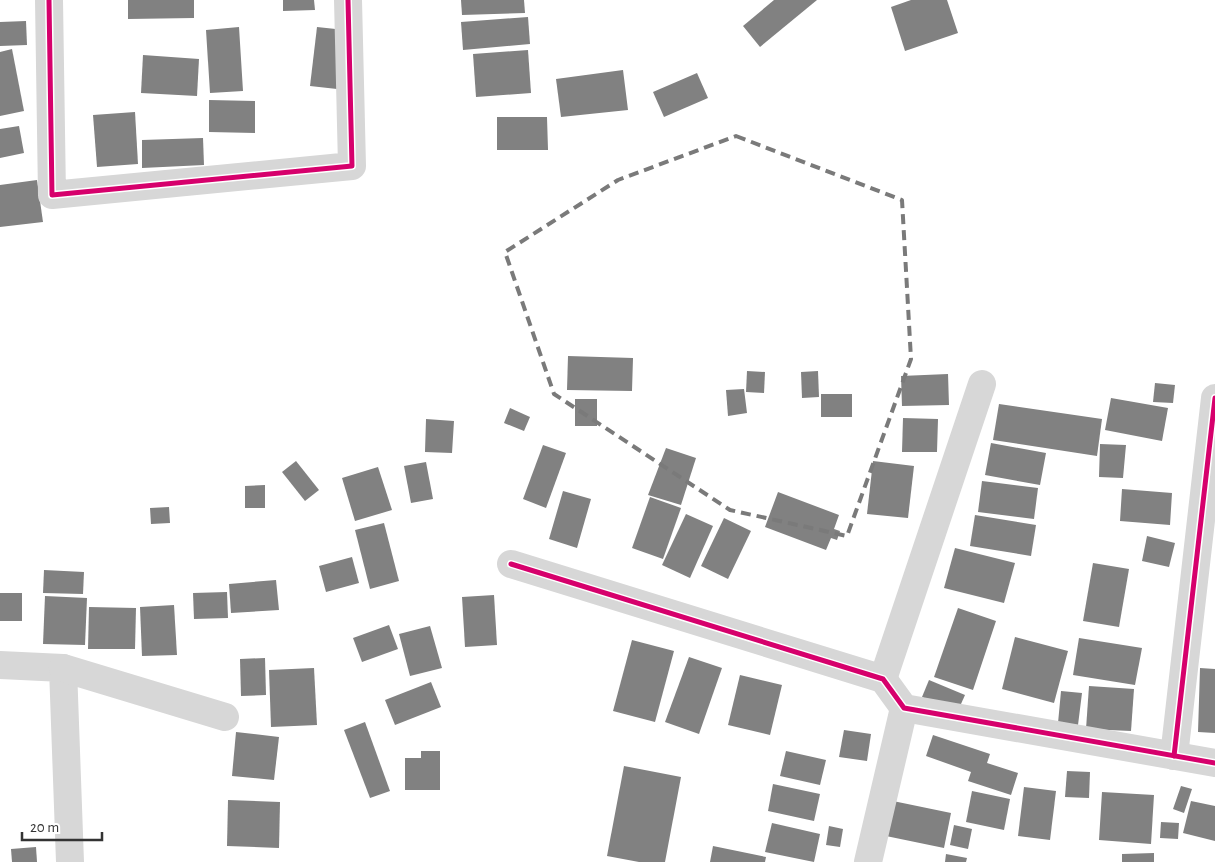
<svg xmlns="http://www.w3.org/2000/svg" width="1215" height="862" font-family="'Alegreya Sans',sans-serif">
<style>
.building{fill:#818181}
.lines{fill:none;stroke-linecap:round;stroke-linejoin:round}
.minor{stroke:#d7d7d7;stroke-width:28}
.cycleway-casing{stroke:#fff;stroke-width:8}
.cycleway{stroke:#d6006c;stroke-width:5}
.marked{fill:none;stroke:#7a7a7a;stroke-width:4;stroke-dasharray:10 6;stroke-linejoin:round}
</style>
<rect width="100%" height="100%" fill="#fff"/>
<g class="building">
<path d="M 128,0 L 194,0 L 194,18 L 128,19 Z"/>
<path d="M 283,0 L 314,0 L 315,10 L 283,11 Z"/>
<path d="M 461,0 L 524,0 L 525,13 L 462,15 Z"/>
<path d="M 774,0 L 817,0 L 760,47 L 743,26 Z"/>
<path d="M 911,0 L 947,0 L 958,33 L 905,51 L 891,7 Z"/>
<path d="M 528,17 L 530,44 L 463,50 L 461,22 Z"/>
<path d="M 26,21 L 27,45 L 0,46 L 0,22 Z"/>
<path d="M 239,27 L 243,91 L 210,93 L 206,30 Z"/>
<path d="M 317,27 L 345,30 L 337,89 L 310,86 Z"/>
<path d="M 12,49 L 24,111 L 0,116 L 0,52 Z"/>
<path d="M 528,50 L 531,93 L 476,97 L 473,54 Z"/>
<path d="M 143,55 L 199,59 L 197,96 L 141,93 Z"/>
<path d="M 623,70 L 628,110 L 561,117 L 556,79 Z"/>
<path d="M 697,73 L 708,98 L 664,117 L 653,92 Z"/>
<path d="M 209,100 L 255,101 L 255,133 L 209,132 Z"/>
<path d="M 135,112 L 138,164 L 97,167 L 93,115 Z"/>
<path d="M 497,117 L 547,117 L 548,150 L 497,150 Z"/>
<path d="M 19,126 L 24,153 L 0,158 L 0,129 Z"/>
<path d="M 203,138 L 204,165 L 142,168 L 142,140 Z"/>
<path d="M 37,180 L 43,222 L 0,227 L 0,185 Z"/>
<path d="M 568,356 L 633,358 L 632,391 L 567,390 Z"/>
<path d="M 747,371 L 765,372 L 764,393 L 746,392 Z"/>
<path d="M 818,371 L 819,397 L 802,398 L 801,372 Z"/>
<path d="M 948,374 L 949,405 L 902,406 L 901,376 Z"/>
<path d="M 1155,383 L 1175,385 L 1173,403 L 1153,402 Z"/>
<path d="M 744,389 L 747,413 L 728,416 L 726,390 Z"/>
<rect x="821" y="394" width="31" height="23"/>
<path d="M 1111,398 L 1168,408 L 1162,441 L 1105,430 Z"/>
<rect x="575" y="399" width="22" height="27"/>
<path d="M 999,404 L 1102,419 L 1097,456 L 993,440 Z"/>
<path d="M 510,408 L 530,417 L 524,431 L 504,423 Z"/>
<path d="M 903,418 L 938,419 L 937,452 L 902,452 Z"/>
<path d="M 426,419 L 454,421 L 452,453 L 425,452 Z"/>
<path d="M 991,443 L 1046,453 L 1040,485 L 985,475 Z"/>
<path d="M 1100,444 L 1126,445 L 1123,478 L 1099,477 Z"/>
<path d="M 543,445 L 566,453 L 546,508 L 523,499 Z"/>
<path d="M 666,448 L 696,458 L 681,505 L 648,495 Z"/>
<path d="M 296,461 L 319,490 L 305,501 L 282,472 Z"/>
<path d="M 873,461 L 914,466 L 908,518 L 867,514 Z"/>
<path d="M 426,462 L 433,499 L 411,503 L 404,466 Z"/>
<path d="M 378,467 L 392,510 L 355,521 L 342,478 Z"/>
<path d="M 982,481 L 1038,488 L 1034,519 L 978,512 Z"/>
<path d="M 265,485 L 265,508 L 245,508 L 245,486 Z"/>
<path d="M 1122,489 L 1172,493 L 1170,525 L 1120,521 Z"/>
<path d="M 563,491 L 591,499 L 577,548 L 549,539 Z"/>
<path d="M 778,492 L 839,515 L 834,529 L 840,531 L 837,540 L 831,538 L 826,550 L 765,527 Z"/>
<path d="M 650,497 L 681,508 L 663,559 L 632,548 Z"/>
<path d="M 169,507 L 170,523 L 151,524 L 150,508 Z"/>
<path d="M 686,514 L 713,526 L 690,578 L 662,565 Z"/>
<path d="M 975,515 L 1036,525 L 1031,556 L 970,546 Z"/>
<path d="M 724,518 L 751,531 L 728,579 L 701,566 Z"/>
<path d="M 384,523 L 399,581 L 370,589 L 355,530 Z"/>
<path d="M 1147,536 L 1175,543 L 1169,567 L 1142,561 Z"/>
<path d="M 955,548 L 1015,563 L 1004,603 L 944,588 Z"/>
<path d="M 352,557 L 359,583 L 326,592 L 319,566 Z"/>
<path d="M 1093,563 L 1129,569 L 1119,627 L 1083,621 Z"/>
<path d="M 44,570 L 84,572 L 83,594 L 43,593 Z"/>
<path d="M 276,580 L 279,610 L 231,613 L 229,584 Z"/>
<path d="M 227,592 L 228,618 L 194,619 L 193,593 Z"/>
<rect x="0" y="593" width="22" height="28"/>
<path d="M 494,595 L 497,645 L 465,647 L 462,597 Z"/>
<path d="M 45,596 L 87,598 L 85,645 L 43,644 Z"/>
<path d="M 174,605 L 177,655 L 142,656 L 140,607 Z"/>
<path d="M 89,607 L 136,608 L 135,649 L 88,649 Z"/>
<path d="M 958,608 L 996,621 L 973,690 L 934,677 Z"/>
<path d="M 389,625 L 398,649 L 362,662 L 353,638 Z"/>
<path d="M 430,626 L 442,668 L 410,676 L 399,634 Z"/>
<path d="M 1015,637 L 1068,651 L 1054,703 L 1002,689 Z"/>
<path d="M 1079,638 L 1142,648 L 1135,685 L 1073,675 Z"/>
<path d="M 632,640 L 674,651 L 655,722 L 613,711 Z"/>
<path d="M 689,657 L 722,668 L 699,734 L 665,722 Z"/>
<path d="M 265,658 L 266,695 L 241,696 L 240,659 Z"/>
<path d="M 314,668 L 317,725 L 271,727 L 269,670 Z"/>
<path d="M 1200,668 L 1215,669 L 1215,733 L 1198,732 Z"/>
<path d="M 740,675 L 782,685 L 770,735 L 728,725 Z"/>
<path d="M 929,680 L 965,695 L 957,713 L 922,697 Z"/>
<path d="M 431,682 L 441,707 L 395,725 L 385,700 Z"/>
<path d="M 1089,686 L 1134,689 L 1131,731 L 1086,729 Z"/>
<path d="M 1061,691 L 1082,693 L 1078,725 L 1058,723 Z"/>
<path d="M 365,722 L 390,791 L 370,798 L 344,730 Z"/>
<path d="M 844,730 L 871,734 L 867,761 L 839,757 Z"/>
<path d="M 236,732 L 279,737 L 274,780 L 232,776 Z"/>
<path d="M 933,735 L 990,754 L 987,763 L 1018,773 L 1011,795 L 968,781 L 971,772 L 926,756 Z"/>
<path d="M 421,751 L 440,751 L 440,790 L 405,790 L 405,758 L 421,758 Z"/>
<path d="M 786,751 L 826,760 L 820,785 L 780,776 Z"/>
<path d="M 624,766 L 681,777 L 665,862 L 639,862 L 607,856 Z"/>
<path d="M 1067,771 L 1090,772 L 1089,798 L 1065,797 Z"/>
<path d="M 773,784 L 820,794 L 814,821 L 768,811 Z"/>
<path d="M 1181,786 L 1192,789 L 1184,813 L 1173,809 Z"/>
<path d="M 1024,787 L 1056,791 L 1050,840 L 1018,836 Z"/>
<path d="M 972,791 L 1010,799 L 1004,830 L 966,822 Z"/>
<path d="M 1102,792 L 1154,795 L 1151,844 L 1099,840 Z"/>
<path d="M 228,800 L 280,802 L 279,848 L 227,846 Z"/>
<path d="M 893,801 L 951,813 L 944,848 L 886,836 Z"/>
<path d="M 1191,801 L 1215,806 L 1215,841 L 1183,833 Z"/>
<path d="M 1161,822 L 1179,823 L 1178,839 L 1160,838 Z"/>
<path d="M 772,823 L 820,834 L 814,862 L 765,852 Z"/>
<path d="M 954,825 L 972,829 L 968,849 L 950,845 Z"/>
<path d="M 829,826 L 843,829 L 840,847 L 826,845 Z"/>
<path d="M 713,846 L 766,857 L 765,862 L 710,862 Z"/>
<path d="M 36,847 L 37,862 L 12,862 L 11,849 Z"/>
<path d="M 1154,853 L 1154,862 L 1122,862 L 1122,854 Z"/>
<path d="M 946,854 L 967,858 L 966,862 L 945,862 Z"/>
</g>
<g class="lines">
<g class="minor">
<path d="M 49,0 L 52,195 L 352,166 L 348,0"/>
<path d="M 511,564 L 883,679 L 904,708 L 1215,763"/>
<path d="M 0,665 L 63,668 L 70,862"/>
<path d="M 63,668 L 225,717"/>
<path d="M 883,679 L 982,384"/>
<path d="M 1174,756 L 1215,398"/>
<path d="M 868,862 L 904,708"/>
</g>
<g class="cycleway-casing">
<g id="cycleway">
<path d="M 49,0 L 52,195 L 352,166 L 348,0"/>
<path d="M 511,564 L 883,679 L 904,708 L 1215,763"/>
<path d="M 1174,756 L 1215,398"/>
</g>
</g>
<use href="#cycleway" class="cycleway"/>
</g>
<path class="marked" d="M 736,136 L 902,200 L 911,359 L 847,536 L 730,510 L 554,394 L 505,252 L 618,180 Z"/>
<path d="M22 832v8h80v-8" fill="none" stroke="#333333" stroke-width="2.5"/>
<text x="30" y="832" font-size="15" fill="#333333" stroke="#ffffff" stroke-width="4" paint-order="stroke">20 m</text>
</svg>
